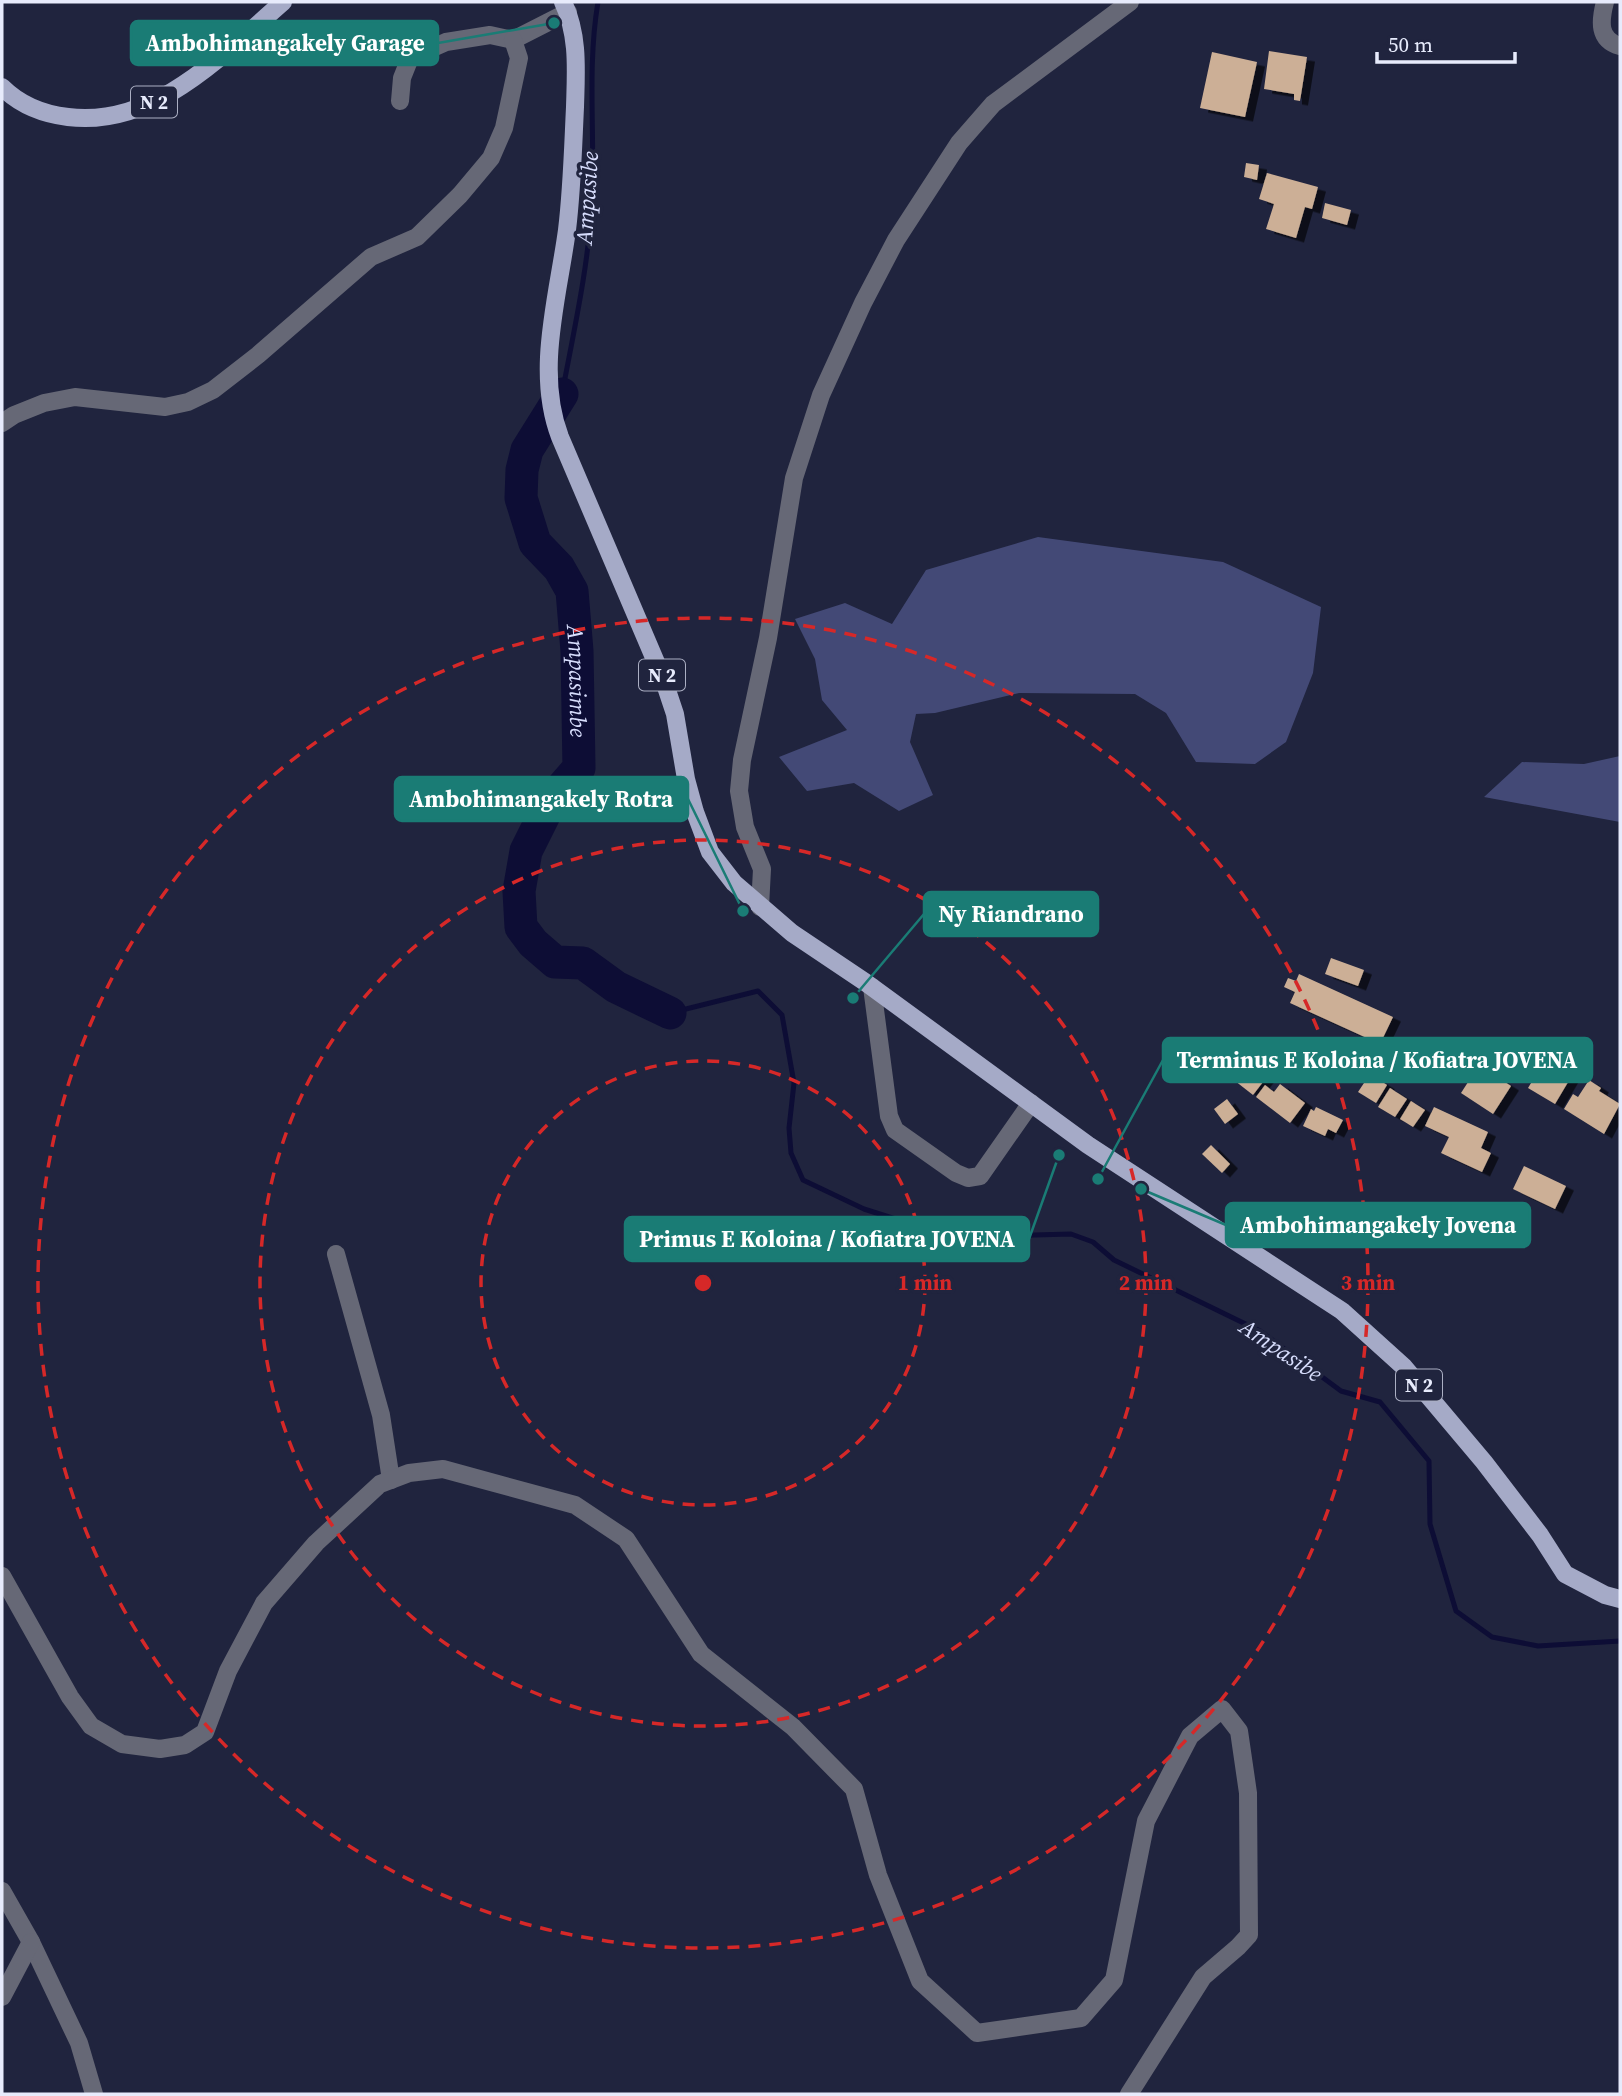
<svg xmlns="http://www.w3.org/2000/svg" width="1622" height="2096" font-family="'Source Serif 4',serif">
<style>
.forest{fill:#434976}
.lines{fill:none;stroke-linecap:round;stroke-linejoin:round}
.stream{stroke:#0d0d35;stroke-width:5}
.river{stroke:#0d0d35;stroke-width:33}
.building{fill:#ccaf96;filter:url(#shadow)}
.minor{stroke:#666876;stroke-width:18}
.major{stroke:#a5aac7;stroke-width:18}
.ring{fill:none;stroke:#d62828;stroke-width:3.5;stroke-dasharray:12 9}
.labels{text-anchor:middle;stroke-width:7;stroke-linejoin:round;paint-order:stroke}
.shield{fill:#20243e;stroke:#abafc3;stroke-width:2}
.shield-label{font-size:19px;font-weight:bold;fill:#e7ebfc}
.water-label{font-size:23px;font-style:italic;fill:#d7ddfc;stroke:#20243e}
.centre{fill:#d62828;stroke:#20243e;stroke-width:3.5}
.ring-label{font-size:21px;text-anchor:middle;font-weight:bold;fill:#d62828;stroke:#20243e;stroke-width:7;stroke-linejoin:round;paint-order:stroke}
.leader{fill:none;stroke:#1a7c75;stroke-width:2.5}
.callout-dot{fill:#1a7c75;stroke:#20243e;stroke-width:2.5}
.callout{fill:#1a7c75;stroke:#1a7c75;stroke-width:2.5}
.callout-label{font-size:23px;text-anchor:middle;font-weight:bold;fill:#fff}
</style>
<defs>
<filter id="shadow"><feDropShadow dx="8" dy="4.5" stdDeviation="0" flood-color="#0009"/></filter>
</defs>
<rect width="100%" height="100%" fill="#20243e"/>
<g class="forest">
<path d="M 1038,537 L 1223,562 L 1321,607 L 1313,673 L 1286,742 L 1255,764 L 1196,762 L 1166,713 L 1135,694 L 1019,693 L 935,713 L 916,714 L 910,742 L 933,795 L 899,811 L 854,783 L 807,791 L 779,757 L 847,730 L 822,700 L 815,659 L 795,619 L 845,603 L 892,624 L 926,570 Z"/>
<path d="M 1620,756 L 1620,822 L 1484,797 L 1522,762 L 1584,764 Z"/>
</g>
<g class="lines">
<g class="stream">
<path d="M 562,394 C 574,330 589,264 592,199 C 595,133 587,67 598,2"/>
<path d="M 670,1013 L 758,991 L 782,1015 L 794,1083 L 789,1128 L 791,1153 L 803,1180 L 864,1209 L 930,1230 L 965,1237 L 1071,1234 L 1093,1242 L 1114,1260 L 1260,1331 L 1341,1391 L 1380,1402 L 1429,1461 L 1430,1524 L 1456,1611 L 1492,1637 L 1538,1646 L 1620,1641"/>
</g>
<path class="river" id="s1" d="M 562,394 L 527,450 L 522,470 L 521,498 L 535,543 L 559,568 L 572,591 L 577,651 L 579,768 L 552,799 L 526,851 L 519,891 L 521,927 L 533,943 L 555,962 L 583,963 L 616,987 L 670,1013"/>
</g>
<g class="building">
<path d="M 1269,51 L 1307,57 L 1300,101 L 1294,100 L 1294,94 L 1264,89 Z"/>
<path d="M 1212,52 L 1257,62 L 1245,117 L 1200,108 Z"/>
<path d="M 1246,163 L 1259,165 L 1257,180 L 1244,177 Z"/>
<path d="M 1267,173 L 1318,187 L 1312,209 L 1305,207 L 1296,238 L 1266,229 L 1274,204 L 1259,199 Z"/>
<path d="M 1325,203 L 1351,210 L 1347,225 L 1322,218 Z"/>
<path d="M 1331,958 L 1364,970 L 1358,986 L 1325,974 Z"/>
<path d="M 1299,974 L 1393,1017 L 1380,1044 L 1290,1003 L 1295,992 L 1284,987 L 1288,978 L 1296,981 Z"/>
<path d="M 1547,1057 L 1574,1072 L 1555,1104 L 1528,1088 Z"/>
<path d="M 1243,1061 L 1266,1078 L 1253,1095 L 1230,1077 Z"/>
<path d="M 1479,1065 L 1511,1086 L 1493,1114 L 1461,1093 Z"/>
<path d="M 1370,1074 L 1387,1085 L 1376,1103 L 1358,1092 Z"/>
<path d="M 1589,1080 L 1601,1088 L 1599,1091 L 1620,1104 L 1604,1134 L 1564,1109 L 1573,1094 L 1578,1097 Z"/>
<path d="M 1280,1084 L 1305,1103 L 1290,1123 L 1256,1097 L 1265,1085 L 1274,1092 Z"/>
<path d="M 1390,1088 L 1407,1099 L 1395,1117 L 1378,1107 Z"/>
<path d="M 1227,1099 L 1238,1114 L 1225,1124 L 1214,1109 Z"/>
<path d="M 1411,1101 L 1425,1110 L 1413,1127 L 1400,1119 Z"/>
<path d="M 1316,1107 L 1343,1120 L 1336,1133 L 1328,1129 L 1325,1136 L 1303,1126 L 1311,1109 L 1314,1111 Z"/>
<path d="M 1434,1107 L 1488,1132 L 1481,1148 L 1491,1153 L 1482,1172 L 1441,1153 L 1449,1137 L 1425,1126 Z"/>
<path d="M 1211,1145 L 1230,1164 L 1222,1173 L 1202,1154 Z"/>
<path d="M 1524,1166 L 1566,1186 L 1555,1209 L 1513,1189 Z"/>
</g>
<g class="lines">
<g class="minor">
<path d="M 1605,2 C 1600,21 1598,40 1620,46"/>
<path d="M 400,101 L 402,78 L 410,58 L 446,42 L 490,35 L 513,40 L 568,12"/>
<path d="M 2,423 L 14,415 L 44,403 L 75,397 L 165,407 L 188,402 L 213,390 L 258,355 L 371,257 L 417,237 L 460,195 L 491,158 L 504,128 L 519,58 L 513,40"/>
<path d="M 760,907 L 762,869 L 745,827 L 739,791 L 742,760 L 768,638 L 794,478 L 821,395 L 863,303 L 896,240 L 959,143 L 993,104 L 1130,2"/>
<path d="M 872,987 L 889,1116 L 895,1130 L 956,1173 L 968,1178 L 980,1176 L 1031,1103"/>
<path d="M 336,1254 L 381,1415 L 391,1480"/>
<path d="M 2,1576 L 70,1697 L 91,1726 L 122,1744 L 160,1749 L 185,1745 L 205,1732 L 228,1671 L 264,1603 L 316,1543 L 380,1484 L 409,1473 L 443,1469 L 575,1505 L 626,1539 L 701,1654 L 793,1727 L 854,1789 L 878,1875 L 920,1981 L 977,2033 L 1081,2018 L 1114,1980 L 1146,1821 L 1190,1736 L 1222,1709 L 1239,1731 L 1248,1793 L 1249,1935 L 1238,1947 L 1203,1977 L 1129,2094"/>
<path d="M 2,1891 L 31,1942 L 79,2043 L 94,2094"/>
<path d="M 2,1997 L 31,1942"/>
</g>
<g class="major">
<path d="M 563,2 C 579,35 576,71 575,107 C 573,148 572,189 567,230 C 558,297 535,372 560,437 L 664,681 L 675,714 L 686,779 L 695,812 L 710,852 L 734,883 L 792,933 L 865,982 L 1088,1145 L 1342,1311 L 1404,1367 L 1484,1462 L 1540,1535 L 1565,1574 L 1605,1595 L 1620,1599"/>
<path d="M 2,87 C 20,105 43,114 68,117 C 155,128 223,54 283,2"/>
</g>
</g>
<g class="ring">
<circle cx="703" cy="1283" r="222"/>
<circle cx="703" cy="1283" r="443"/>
<circle cx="703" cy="1283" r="665"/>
</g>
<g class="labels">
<g class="shield">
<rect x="131" y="86.5" width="46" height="31" rx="5"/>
<rect x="639" y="659.5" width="46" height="31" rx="5"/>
<rect x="1396" y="1369.5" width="46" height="31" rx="5"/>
</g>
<g class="shield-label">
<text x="154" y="109">N 2</text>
<text x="662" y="682">N 2</text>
<text x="1419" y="1392">N 2</text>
</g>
<g class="water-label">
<text transform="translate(587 198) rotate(-86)" y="8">Ampasibe</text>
<text dy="8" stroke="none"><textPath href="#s1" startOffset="313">Ampasimbe</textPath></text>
<text transform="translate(1281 1350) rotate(34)" y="8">Ampasibe</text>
</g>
</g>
<circle cx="703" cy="1283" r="10" class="centre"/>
<g class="ring-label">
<text x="925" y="1290">1 min</text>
<text x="1146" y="1290">2 min</text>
<text x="1368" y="1290">3 min</text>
</g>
<path class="leader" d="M554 23L438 43M743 911L688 799M853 998L924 914M1098 1179L1163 1060M1141 1189L1226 1225M1059 1155L1029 1239"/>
<g class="callout-dot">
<circle cx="554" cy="23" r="7"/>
<circle cx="743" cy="911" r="7"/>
<circle cx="853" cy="998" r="7"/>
<circle cx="1098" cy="1179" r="7"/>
<circle cx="1141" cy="1189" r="7"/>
<circle cx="1059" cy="1155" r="7"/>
</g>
<g class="callout">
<rect x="131" y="21" width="307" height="44" rx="7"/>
<rect x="395" y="777" width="293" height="44" rx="7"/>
<rect x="924" y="892" width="174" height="44" rx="7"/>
<rect x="1163" y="1038" width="429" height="44" rx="7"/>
<rect x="1226" y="1203" width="304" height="44" rx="7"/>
<rect x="625" y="1217" width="404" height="44" rx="7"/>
</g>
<g class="callout-label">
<text x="285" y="51">Ambohimangakely Garage</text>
<text x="541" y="807">Ambohimangakely Rotra</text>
<text x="1011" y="922">Ny Riandrano</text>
<text x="1377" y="1068">Terminus E Koloina / Kofiatra JOVENA</text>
<text x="1378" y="1233">Ambohimangakely Jovena</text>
<text x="827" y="1247">Primus E Koloina / Kofiatra JOVENA</text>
</g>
<rect width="1622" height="2096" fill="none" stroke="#e7ebfc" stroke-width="7"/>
<path d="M1377 52v10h138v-10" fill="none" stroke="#e7ebfc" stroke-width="3.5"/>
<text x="1388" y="52" font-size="21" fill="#e7ebfc" stroke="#20243e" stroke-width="5" paint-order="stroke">50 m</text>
</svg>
